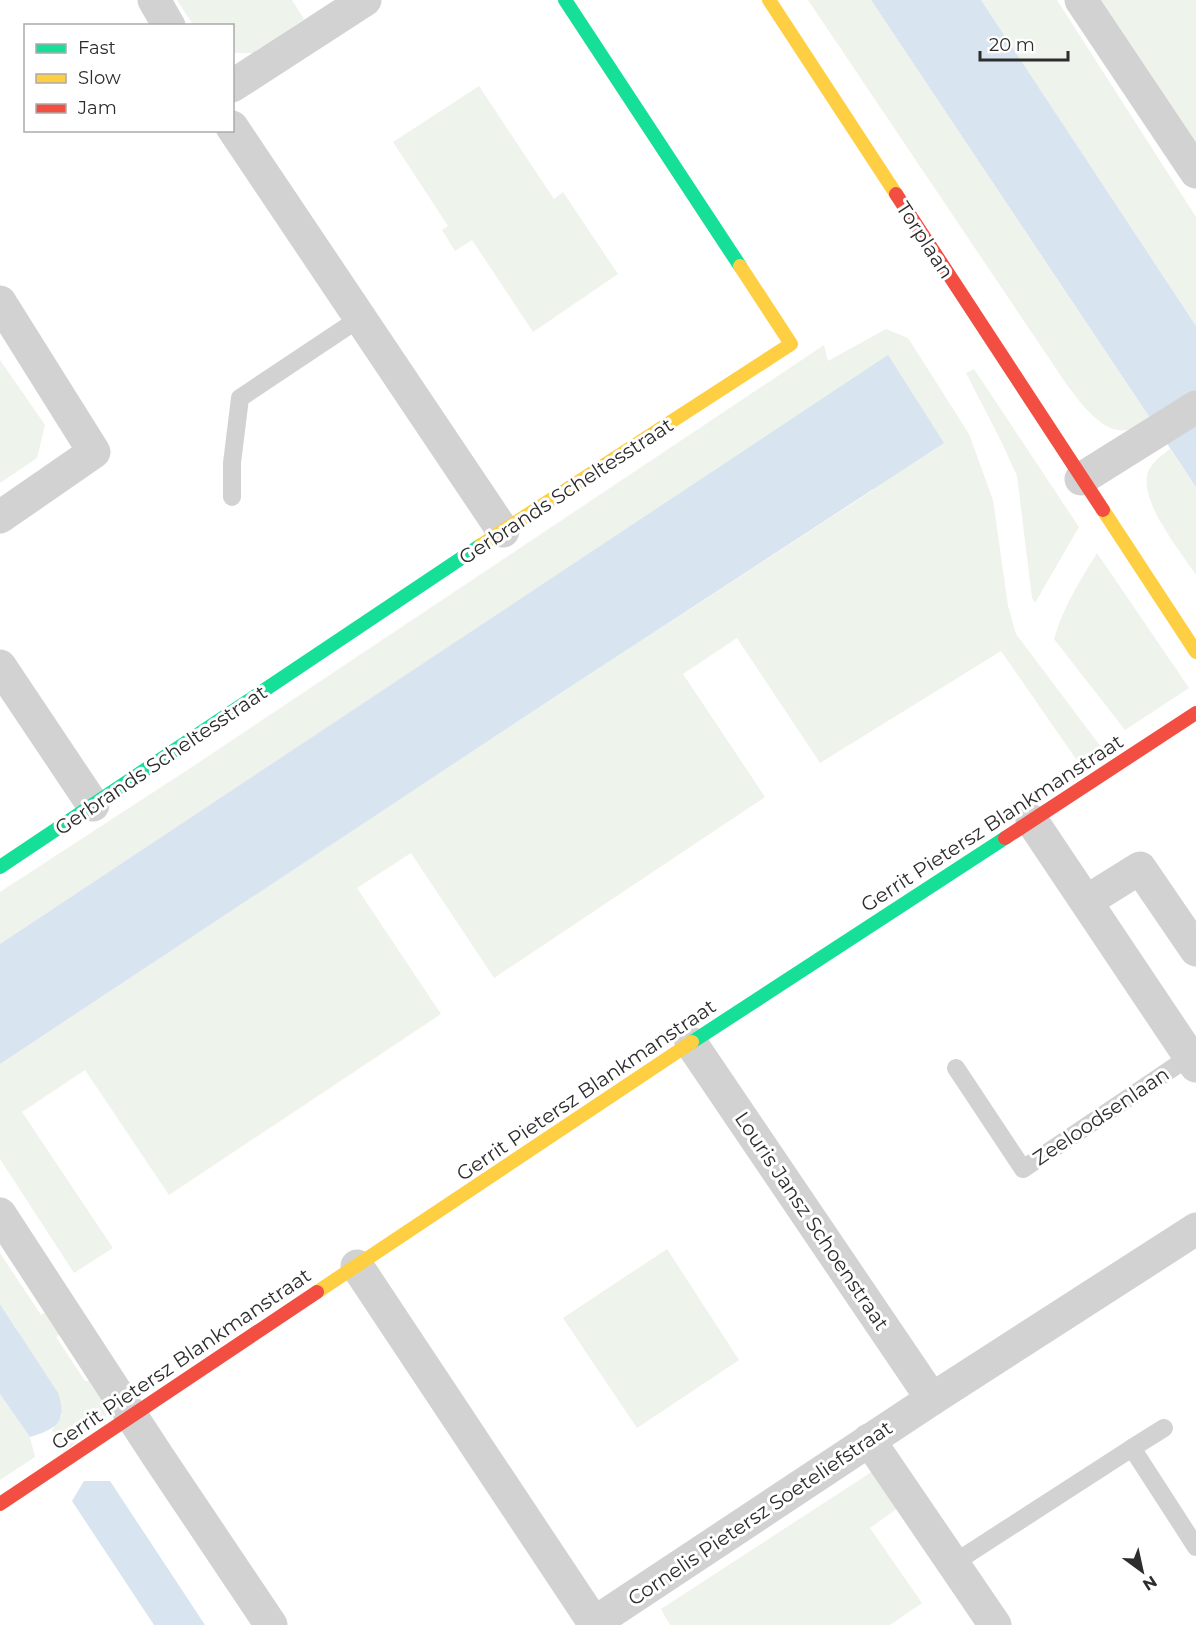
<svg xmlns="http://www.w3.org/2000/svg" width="1196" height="1625" font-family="Montserrat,sans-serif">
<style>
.green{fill:#eef3eb}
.water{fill:#d8e4f0}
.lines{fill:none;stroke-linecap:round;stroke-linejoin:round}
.lane{stroke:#d2d2d2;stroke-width:18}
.street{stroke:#d2d2d2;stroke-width:33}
.fast{stroke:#16e098;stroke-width:14}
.slow{stroke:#ffcf43;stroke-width:14}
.jam{stroke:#f24e42;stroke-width:14}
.labels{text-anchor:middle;stroke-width:6;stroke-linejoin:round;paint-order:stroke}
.street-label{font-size:20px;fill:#2d2d2d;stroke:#fff}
</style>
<rect width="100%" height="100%" fill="#fff"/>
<g class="green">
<path d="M 177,0 L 292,0 L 304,19 L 254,53 L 233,53 L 232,26 L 193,25 Z"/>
<path d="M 808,0 L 871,0 L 1149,417 C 1144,421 1139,425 1133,428 C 1106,440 1081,403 1067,385 Z"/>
<path d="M 981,0 L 1057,0 L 1196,217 L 1196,326 Z"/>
<path d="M 1101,0 L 1196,0 L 1196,147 L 1104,5 Z"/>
<path d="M 479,86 L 554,199 L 563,192 L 618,274 L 533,332 L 472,240 L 455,251 L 442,230 L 448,226 L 393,142 Z"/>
<path d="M 886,329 L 908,338 L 969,434 L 993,500 L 1008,606 L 1016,634 L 1101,747 L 1078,762 L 1001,651 L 820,763 L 737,638 L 683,674 L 765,797 L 494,978 L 411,853 L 357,888 L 441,1014 L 169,1195 L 85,1070 L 22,1112 L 113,1248 L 74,1273 L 0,1159 L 0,1064 L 547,702 L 873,490 L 816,403 L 0,944 L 0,892 L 195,765 L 824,345 L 828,361 Z"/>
<path d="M 0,360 L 45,425 L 37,458 L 0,483 Z"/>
<path d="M 974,369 L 1079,527 L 1035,603 L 1032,598 L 1017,476 L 1001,441 L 966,373 Z"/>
<path d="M 1170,449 L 1196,487 L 1196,575 C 1181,552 1138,500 1148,472 C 1152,462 1162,455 1170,449 Z"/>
<path d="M 1097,553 L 1189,688 L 1125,730 L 1054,639 C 1063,607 1080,581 1097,553 Z"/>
<path d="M 667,1249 L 739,1360 L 637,1428 L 563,1318 Z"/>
<path d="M 0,1253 L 41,1315 L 51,1309 L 64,1331 L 56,1337 L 85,1381 L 99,1381 L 109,1408 L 106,1417 L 64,1452 L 52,1430 L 62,1415 L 15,1326 L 0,1304 Z"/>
<path d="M 0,1394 L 30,1437 L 35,1457 L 0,1480 Z"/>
<path d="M 873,1471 L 898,1508 L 870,1528 L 922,1603 L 890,1625 L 670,1625 L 661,1609 Z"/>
</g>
<g class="water">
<path d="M 871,0 L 981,0 L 1196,326 L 1196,487 Z"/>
<path d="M 888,355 L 944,443 L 547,702 L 0,1064 L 0,944 Z"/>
<path d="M 0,1304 L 58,1393 C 68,1422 56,1429 30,1437 L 0,1394 Z"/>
<path d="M 84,1481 L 110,1481 L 205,1625 L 154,1625 L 72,1501 Z"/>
</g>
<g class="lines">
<g class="lane">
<path d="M 232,497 L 232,463 L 240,398 L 360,318"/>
<path d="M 956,1068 L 1023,1169 L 1189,1057"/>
<path d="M 1132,1448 L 1164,1428"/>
<path d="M 954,1563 L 1132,1448 L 1196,1547"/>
</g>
<g class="street">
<path d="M 154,0 L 169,26"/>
<path d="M 1081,0 L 1196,172"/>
<path d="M 232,86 L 365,0"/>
<path d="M 232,127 L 503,531"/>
<path d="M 0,302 L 94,452 L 0,517"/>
<path d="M 1081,479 L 1196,407"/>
<path d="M 0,666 L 93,805"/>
<path d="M 1032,821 L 1196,1066"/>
<path d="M 1087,901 L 1140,868 L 1196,950"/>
<path d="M 691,1043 L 932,1399"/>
<path d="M 0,1214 L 157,1455 L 271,1625"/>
<path d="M 357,1266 L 594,1623 L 932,1399 L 1196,1229"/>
<path d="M 869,1440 L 995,1625"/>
</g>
<g class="fast">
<path d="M 565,0 L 740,266"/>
<path d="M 0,867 L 481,545"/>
<path d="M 692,1042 L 1005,838"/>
</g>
<g class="slow">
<path d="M 769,0 L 896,194"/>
<path d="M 1103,510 L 1196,652"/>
<path d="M 481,545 L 791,344 L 740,266"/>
<path d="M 317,1292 L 692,1042"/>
</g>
<g class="jam">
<path d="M 896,194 L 1103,510"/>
<path d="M 1005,838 L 1196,713"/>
<path d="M 0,1504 L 317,1292"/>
</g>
</g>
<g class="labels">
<g class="street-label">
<text transform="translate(925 240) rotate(57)" y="7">Torplaan</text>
<text transform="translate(566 491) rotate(-33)" y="7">Gerbrands Scheltesstraat</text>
<text transform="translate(161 760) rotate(-34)" y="7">Gerbrands Scheltesstraat</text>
<text transform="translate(992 823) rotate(-33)" y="7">Gerrit Pietersz Blankmanstraat</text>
<text transform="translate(586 1090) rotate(-34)" y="7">Gerrit Pietersz Blankmanstraat</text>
<text transform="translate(1101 1116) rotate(-34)" y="7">Zeeloodsenlaan</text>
<text transform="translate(812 1221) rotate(56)" y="7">Louris Jansz Schoenstraat</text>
<text transform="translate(181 1359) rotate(-34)" y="7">Gerrit Pietersz Blankmanstraat</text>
<text transform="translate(760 1513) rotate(-34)" y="7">Cornelis Pietersz Soeteliefstraat</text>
</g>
</g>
<rect x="24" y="24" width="210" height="108" fill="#ffffff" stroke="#ababab" stroke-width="1.5"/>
<rect x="36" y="44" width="30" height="9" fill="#16e098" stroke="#ababab" stroke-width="1.5"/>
<text x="78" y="54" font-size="18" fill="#2d2d2d">Fast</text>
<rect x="36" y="74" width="30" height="9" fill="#ffcf43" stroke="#ababab" stroke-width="1.5"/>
<text x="78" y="84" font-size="18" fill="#2d2d2d">Slow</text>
<rect x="36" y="104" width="30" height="9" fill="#f24e42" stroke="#ababab" stroke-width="1.5"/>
<text x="78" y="114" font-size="18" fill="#2d2d2d">Jam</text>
<g transform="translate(1142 1571) rotate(147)" stroke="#ffffff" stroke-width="4.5" paint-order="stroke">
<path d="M0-4.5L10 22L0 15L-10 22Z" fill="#2d2d2d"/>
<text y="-9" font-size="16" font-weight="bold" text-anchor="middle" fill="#2d2d2d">N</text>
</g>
<path d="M980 51v9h88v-9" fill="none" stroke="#2d2d2d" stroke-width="3"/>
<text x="989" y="51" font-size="18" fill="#2d2d2d" stroke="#ffffff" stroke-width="4.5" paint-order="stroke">20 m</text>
</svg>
